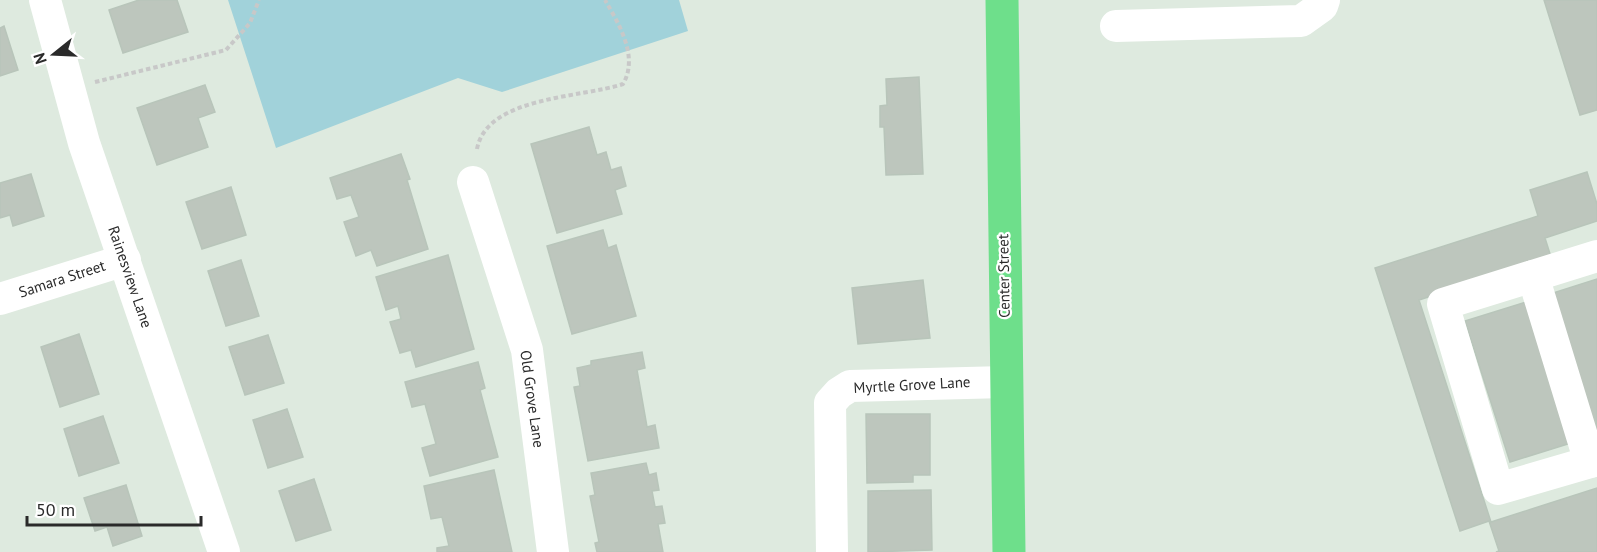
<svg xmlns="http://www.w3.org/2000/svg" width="1597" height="552" font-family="'PT Sans',sans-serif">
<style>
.green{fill:#a1d2da}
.building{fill:#bdc6bd;stroke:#b8c5ba;stroke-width:1.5}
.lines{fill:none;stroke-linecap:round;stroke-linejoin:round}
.path{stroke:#c8c8c8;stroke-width:4;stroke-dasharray:4.5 3;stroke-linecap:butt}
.minor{stroke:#fff;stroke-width:32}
.major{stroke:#6edf8b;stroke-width:33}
.labels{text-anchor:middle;stroke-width:4.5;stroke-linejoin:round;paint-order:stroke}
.street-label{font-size:15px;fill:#2a2a2a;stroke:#fff}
</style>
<rect width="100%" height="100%" fill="#deeadf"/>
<path class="green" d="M 228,0 L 679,0 L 688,31 L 502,92 L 458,78 L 276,148 Z"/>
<g class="building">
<path d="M 139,0 L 177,0 L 188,32 L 123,53 L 109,10 Z"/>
<path d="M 1544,0 L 1597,0 L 1597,110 L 1580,115 Z"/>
<path d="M 4,26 L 18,70 L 0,76 L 0,28 Z"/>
<path d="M 919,77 L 923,174 L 886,175 L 884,127 L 880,127 L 880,106 L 887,105 L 886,79 Z"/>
<path d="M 205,85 L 215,112 L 198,118 L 208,147 L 157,165 L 137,108 Z"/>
<path d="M 589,127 L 597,155 L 606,152 L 611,170 L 621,167 L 626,186 L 615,190 L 622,214 L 557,233 L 531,144 Z"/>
<path d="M 401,154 L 410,179 L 407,180 L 428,249 L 377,266 L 371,250 L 356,256 L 344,222 L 359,217 L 351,195 L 337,199 L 330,178 Z"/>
<path d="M 1587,172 L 1597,204 L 1597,221 L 1545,238 L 1551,257 L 1419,300 L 1491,522 L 1597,488 L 1597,552 L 1496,552 L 1499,551 L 1489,521 L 1460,531 L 1375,268 L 1538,216 L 1530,190 Z"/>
<path d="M 31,174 L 44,216 L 13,226 L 10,215 L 0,218 L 0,183 Z"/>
<path d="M 231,187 L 246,235 L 202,249 L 186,202 Z"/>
<path d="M 603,230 L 608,248 L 616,245 L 636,316 L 572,334 L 547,246 Z"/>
<path d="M 448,255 L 474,349 L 416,367 L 411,350 L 400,353 L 390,322 L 401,319 L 398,306 L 386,310 L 376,277 Z"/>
<path d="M 241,260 L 259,316 L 226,326 L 208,271 Z"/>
<path d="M 1597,279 L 1597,435 L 1550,294 Z"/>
<path d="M 923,280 L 930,338 L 858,344 L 852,288 Z"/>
<path d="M 1526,302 L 1571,443 L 1510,462 L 1465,321 Z"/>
<path d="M 79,334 L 99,394 L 60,407 L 41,347 Z"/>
<path d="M 268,335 L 284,383 L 245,395 L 229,347 Z"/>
<path d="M 642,352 L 645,368 L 637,370 L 647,427 L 655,425 L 659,448 L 588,461 L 574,387 L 580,386 L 577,368 L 591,365 L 591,361 Z"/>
<path d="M 478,362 L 485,388 L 480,390 L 498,457 L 430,476 L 422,448 L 436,444 L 425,404 L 412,407 L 405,382 Z"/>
<path d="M 287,409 L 303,457 L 268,468 L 253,420 Z"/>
<path d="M 866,414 L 930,414 L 930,475 L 913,475 L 913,482 L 867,483 Z"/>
<path d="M 103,416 L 119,463 L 79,476 L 64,429 Z"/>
<path d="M 646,463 L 649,475 L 656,473 L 659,490 L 652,491 L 655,507 L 662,506 L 665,523 L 658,524 L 663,552 L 597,552 L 595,543 L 599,542 L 590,496 L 595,495 L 591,473 Z"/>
<path d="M 494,470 L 512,552 L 437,552 L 437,548 L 449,546 L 442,517 L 431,519 L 424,486 Z"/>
<path d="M 314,479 L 331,530 L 296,541 L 279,491 Z"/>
<path d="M 126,485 L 142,536 L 113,546 L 107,527 L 95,531 L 84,498 Z"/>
<path d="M 931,490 L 932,550 L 868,552 L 868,491 Z"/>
</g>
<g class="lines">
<g class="path">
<path d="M 95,82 L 226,50 L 250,23 L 259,0"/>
<path d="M 477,149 C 487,96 582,98 623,84 C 639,57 619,24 605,0"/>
</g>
<g class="minor">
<path d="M 45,0 L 84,143 L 224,552"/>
<path d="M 1116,26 L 1301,21 L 1322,6 L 1324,0"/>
<path d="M 473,182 L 527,350 L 553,552"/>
<path d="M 1597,256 L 1443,304 L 1498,489 L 1597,460"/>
<path d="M 1533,276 L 1590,462"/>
<path d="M 0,299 L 125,260"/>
<path d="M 832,552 L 830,403 L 839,393 L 850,386 L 1005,382"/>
</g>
<path class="major" d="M 1002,0 L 1009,552"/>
</g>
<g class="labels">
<g class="street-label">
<text transform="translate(1004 276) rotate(-91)" y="5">Center Street</text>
<text transform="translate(130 277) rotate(71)" y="5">Rainesview Lane</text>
<text transform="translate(62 279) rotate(-18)" y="5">Samara Street</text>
<text transform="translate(912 385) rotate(-3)" y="5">Myrtle Grove Lane</text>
<text transform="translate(532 399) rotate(82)" y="5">Old Grove Lane</text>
</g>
</g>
<g transform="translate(54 54) rotate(252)" stroke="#ffffff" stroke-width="4.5" paint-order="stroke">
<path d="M0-4.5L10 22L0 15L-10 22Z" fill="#2a2a2a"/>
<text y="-9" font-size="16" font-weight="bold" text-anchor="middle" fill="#2a2a2a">N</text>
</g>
<path d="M27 516v9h174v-9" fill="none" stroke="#2a2a2a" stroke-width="3"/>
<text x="36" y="516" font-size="18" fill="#2a2a2a" stroke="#ffffff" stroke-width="4.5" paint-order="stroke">50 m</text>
</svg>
